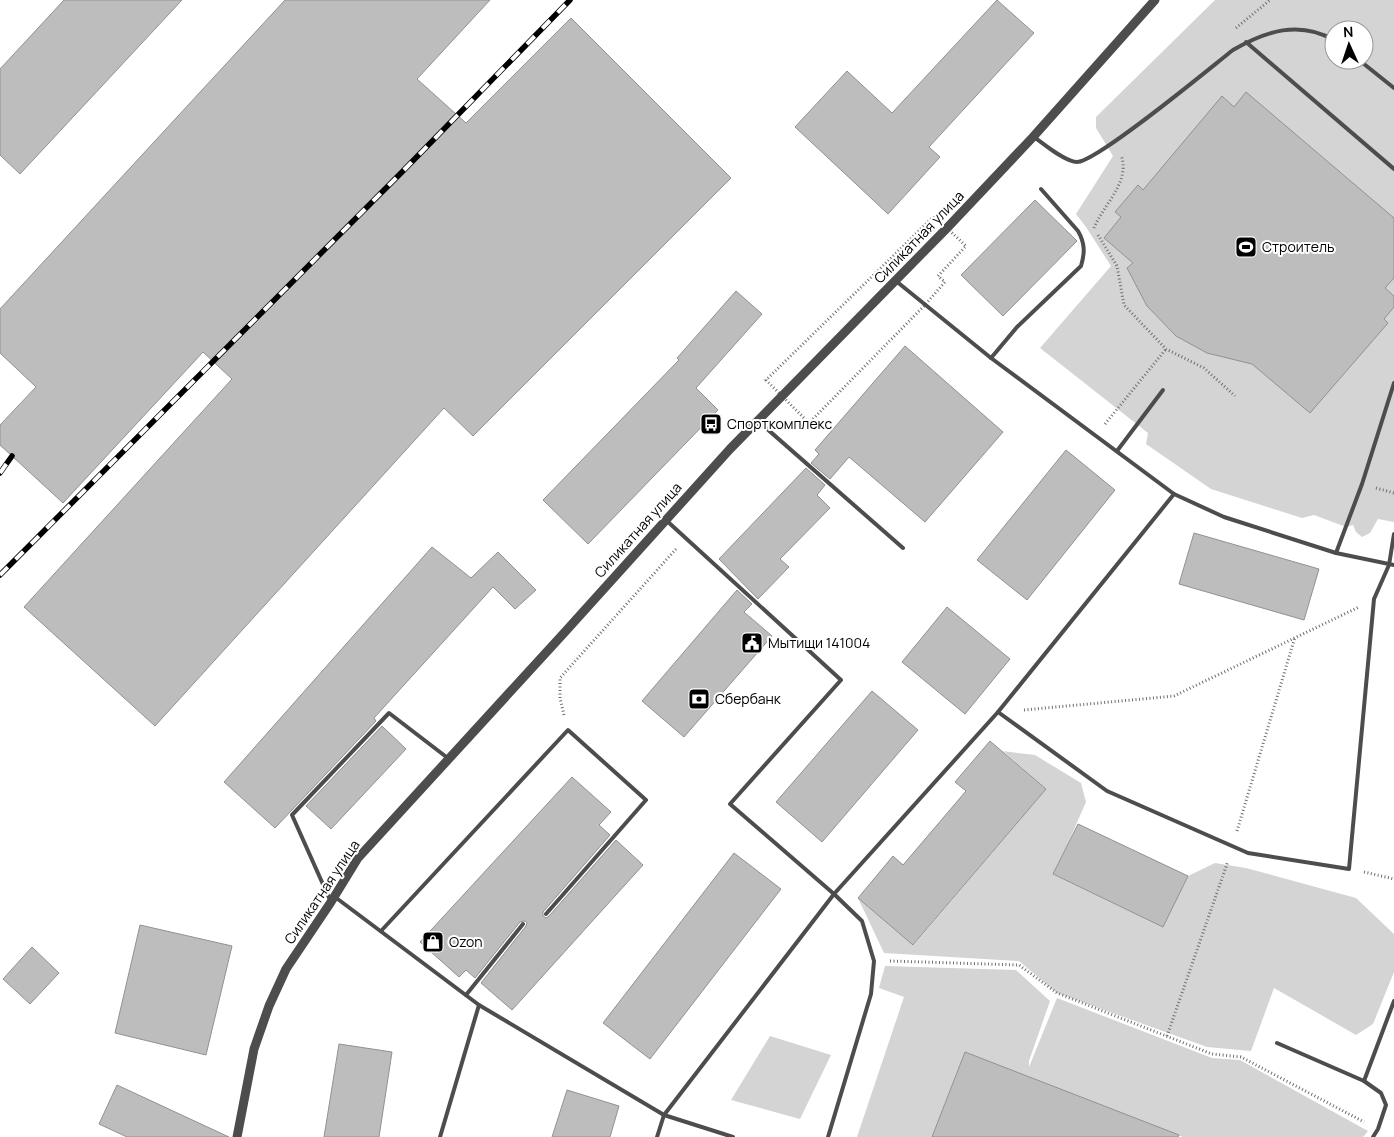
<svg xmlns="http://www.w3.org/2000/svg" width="1394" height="1137" font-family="Manrope,sans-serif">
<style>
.green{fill:#d4d4d4;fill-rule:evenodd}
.building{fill:#bdbdbd;stroke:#919191}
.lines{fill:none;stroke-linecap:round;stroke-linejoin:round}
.path{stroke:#6f6f6f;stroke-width:3;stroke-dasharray:1 2.5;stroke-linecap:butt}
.service{stroke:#4d4d4d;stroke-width:4}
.tertiary{stroke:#4d4d4d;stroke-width:9}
.rail-casing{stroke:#000;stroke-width:5.5}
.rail{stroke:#fff;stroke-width:4;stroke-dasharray:11;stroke-linecap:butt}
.labels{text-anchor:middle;stroke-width:4;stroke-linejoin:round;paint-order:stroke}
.street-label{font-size:14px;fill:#000;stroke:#fff}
.poi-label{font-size:14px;fill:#000;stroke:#fff;text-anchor:start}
</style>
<rect width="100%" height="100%" fill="#fff"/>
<g class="green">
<path d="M 1215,0 L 1394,0 L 1394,522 L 1378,519 L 1370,533 L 1362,537 L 1356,532 L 1353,525 L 1346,527 L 1314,515 L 1302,518 L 1211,489 L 1146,444 L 1148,433 L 1040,348 L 1111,266 L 1086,227 L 1076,214 L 1113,156 L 1096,128 L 1096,117 ZM 1334,30 L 1364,30 L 1364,60 L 1334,60 Z"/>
<path d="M 1003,751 L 1035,755 L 1081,783 L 1086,802 L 1054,875 L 1163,927 L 1188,876 L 1215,863 L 1246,868 L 1356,898 L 1394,934 L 1394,972 L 1373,1024 L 1356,1035 L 1274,988 L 1251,1051 L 1207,1047 L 1057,993 L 1019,961 L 884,953 L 858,898 L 914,945 L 1046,789 Z"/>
<path d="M 885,966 L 1016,970 L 1050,1001 L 1029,1061 L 1029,1067 L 1057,998 L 1212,1058 L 1240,1060 L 1368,1131 L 1363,1137 L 1183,1137 L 965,1052 L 932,1137 L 857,1137 L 904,997 L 879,988 Z"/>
<path d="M 770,1036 L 831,1055 L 800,1119 L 731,1100 Z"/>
</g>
<g class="building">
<path d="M 64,0 L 182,0 L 20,174 L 0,155 L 0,69 Z"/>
<path d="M 285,0 L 490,0 L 417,79 L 466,123 L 571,18 L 731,178 L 473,436 L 444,408 L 155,726 L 24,607 L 232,379 L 203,352 L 63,503 L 0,445 L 0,425 L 36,387 L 0,353 L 0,309 Z"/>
<path d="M 997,0 L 1034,33 L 929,147 L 940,157 L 888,214 L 795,127 L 847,71 L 892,113 Z"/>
<path d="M 1246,92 L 1394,218 L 1394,278 L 1385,288 L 1394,296 L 1394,307 L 1384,319 L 1388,323 L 1310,413 L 1252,364 L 1207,353 L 1176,336 L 1147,306 L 1127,268 L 1133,263 L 1104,238 L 1121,217 L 1115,212 L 1138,185 L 1143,190 L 1222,96 L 1234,107 Z"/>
<path d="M 1035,200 L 1077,241 L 1003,316 L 961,275 Z"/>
<path d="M 736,291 L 762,314 L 696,388 L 718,410 L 588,544 L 543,500 L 679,360 L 677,358 Z"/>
<path d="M 905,346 L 1003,432 L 925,522 L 849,457 L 830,479 L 811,463 L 819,454 L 815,450 Z"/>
<path d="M 1066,450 L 1115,490 L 1027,600 L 977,560 Z"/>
<path d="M 806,468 L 825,485 L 817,495 L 830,508 L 780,559 L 789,567 L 758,599 L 719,559 Z"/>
<path d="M 1194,533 L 1319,569 L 1304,620 L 1179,584 Z"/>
<path d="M 432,547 L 471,578 L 498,552 L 536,590 L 515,609 L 493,587 L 374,718 L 376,721 L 275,828 L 224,782 Z"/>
<path d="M 737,590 L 752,604 L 744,612 L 772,636 L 684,737 L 642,701 Z"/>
<path d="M 947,607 L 1010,659 L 965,714 L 902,662 Z"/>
<path d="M 872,691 L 918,730 L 822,842 L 776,802 Z"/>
<path d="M 382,726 L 406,749 L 331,829 L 306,806 Z"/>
<path d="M 990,741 L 1046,789 L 913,945 L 858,898 L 893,856 L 903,865 L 966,791 L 955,782 Z"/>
<path d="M 572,777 L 611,812 L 599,825 L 610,835 L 543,912 L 543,916 L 546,918 L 549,916 L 616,840 L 643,865 L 512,1010 L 481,983 L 526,926 L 527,923 L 525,921 L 520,922 L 475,978 L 466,970 L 459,977 L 420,942 Z"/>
<path d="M 1078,824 L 1188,876 L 1163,927 L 1053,874 Z"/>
<path d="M 734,853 L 781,889 L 650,1059 L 603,1023 Z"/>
<path d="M 140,925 L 232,946 L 206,1055 L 115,1033 Z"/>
<path d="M 32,947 L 59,973 L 30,1004 L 3,979 Z"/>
<path d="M 339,1044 L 392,1052 L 379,1137 L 324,1137 Z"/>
<path d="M 965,1052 L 1179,1135 L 1178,1137 L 932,1137 Z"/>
<path d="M 117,1085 L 229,1137 L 127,1137 L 99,1124 Z"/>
<path d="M 567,1090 L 619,1106 L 610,1137 L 552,1137 Z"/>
</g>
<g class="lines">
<g class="path">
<path d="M 1236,28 L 1270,0"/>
<path d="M 933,217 L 947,228 L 966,246 L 938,276 L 945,282 L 924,306 L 809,423 L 766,380 Z"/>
<path d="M 1094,228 C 1103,205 1131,182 1121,155"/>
<path d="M 1098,235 L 1117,266 L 1124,305 L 1166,349 L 1204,368 L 1235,396"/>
<path d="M 1105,424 L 1166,349"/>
<path d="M 1376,488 L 1394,493"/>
<path d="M 1024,710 L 1174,696 L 1359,607"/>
<path d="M 564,715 L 560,698 L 560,678 L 676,549"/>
<path d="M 1237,831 L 1295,637"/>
<path d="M 1364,872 L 1394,879"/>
<path d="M 890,961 L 1019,965 L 1057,993 L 1212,1054 L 1241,1057 L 1364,1122"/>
<path d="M 1167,1036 L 1228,861"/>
</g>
<g class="service">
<path d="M 1246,42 L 1394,169"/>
<path d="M 1359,60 L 1394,88"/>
<path d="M 1034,137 C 1044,144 1065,162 1077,162 C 1097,162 1210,68 1233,50 C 1266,31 1299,20 1334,40"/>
<path d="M 896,281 L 991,358 L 1174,494 L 1224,517 L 1336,553 L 1394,565"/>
<path d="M 991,358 L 1017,327 L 1081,266 C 1085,253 1085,243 1078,231 L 1041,189"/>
<path d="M 758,421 L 903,548"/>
<path d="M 1117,451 L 1163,390"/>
<path d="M 1174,494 L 998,712 L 1107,791 L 1248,853 L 1349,869 L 1374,599 L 1389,565 L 1394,534"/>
<path d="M 667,521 L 841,680 L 730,804 L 834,894 L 862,921 L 874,961 L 871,994 L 828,1137"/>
<path d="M 1336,553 L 1362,484 L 1394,383"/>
<path d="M 335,897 L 479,1005 L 440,1137"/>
<path d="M 330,900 L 292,815 L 389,713 L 449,759"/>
<path d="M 381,931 L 568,730 L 646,800 L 546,914"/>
<path d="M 466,995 L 523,924"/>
<path d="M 479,1005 L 664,1115 L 733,1137"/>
<path d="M 1277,1043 L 1364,1081 L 1381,1093 L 1386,1105 L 1378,1129 L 1373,1137"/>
<path d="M 1364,1081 L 1394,1001"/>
<path d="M 657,1137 L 664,1115 L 834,894 L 998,712"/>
</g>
<path class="tertiary" d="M 237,1137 L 254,1049 L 269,1006 L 286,969 L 331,902 L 358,858 L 564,633 L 730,449 L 947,228 L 1033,137 L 1155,0"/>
<g class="rail-casing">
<g id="rail">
<path d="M 0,473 L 12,456"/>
<path d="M 0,575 L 402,172 L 570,0"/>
</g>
</g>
<use href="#rail" class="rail"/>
</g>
<defs>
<g id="stadium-square" transform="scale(1.125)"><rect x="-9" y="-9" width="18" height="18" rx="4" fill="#000" stroke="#fff"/><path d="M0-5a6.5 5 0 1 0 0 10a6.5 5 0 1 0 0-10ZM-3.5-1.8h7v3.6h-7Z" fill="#fff"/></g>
<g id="bus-square" transform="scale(1.125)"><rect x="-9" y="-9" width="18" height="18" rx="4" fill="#000" stroke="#fff"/><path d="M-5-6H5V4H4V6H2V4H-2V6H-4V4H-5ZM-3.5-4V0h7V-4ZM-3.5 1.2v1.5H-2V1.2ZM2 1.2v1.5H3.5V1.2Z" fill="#fff"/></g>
<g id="civic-square" transform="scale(1.125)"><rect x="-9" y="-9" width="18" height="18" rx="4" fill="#000" stroke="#fff"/><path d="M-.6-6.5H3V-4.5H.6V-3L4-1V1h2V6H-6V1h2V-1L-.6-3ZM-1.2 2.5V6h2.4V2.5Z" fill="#fff"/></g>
<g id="bank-square" transform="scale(1.125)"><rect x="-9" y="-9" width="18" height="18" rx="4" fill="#000" stroke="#fff"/><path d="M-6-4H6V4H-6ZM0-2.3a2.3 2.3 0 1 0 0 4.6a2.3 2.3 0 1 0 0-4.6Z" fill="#fff"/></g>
<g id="shop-square" transform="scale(1.125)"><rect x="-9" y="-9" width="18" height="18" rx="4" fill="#000" stroke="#fff"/><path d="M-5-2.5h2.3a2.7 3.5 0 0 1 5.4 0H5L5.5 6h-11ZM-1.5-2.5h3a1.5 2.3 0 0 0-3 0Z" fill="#fff"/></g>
</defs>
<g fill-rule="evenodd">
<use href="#stadium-square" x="1246" y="247"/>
<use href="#bus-square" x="711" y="424"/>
<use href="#civic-square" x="752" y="643"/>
<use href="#bank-square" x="699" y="699"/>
<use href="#shop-square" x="433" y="942"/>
</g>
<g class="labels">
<g class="street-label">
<text transform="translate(919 237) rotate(-46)" y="5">Силикатная улица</text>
<text transform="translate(638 530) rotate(-48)" y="5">Силикатная улица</text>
<text transform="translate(322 892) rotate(-56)" y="5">Силикатная улица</text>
</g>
<g class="poi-label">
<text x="1262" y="252">Строитель</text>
<text x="727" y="429">Спорткомплекс</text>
<text x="768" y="648">Мытищи 141004</text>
<text x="715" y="704">Сбербанк</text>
<text x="449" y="947">Ozon</text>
</g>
</g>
<g transform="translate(1349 45) rotate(357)"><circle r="24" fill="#ffffff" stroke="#999999"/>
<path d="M0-4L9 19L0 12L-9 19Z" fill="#000000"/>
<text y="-8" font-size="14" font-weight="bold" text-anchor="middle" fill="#000000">N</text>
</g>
</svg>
